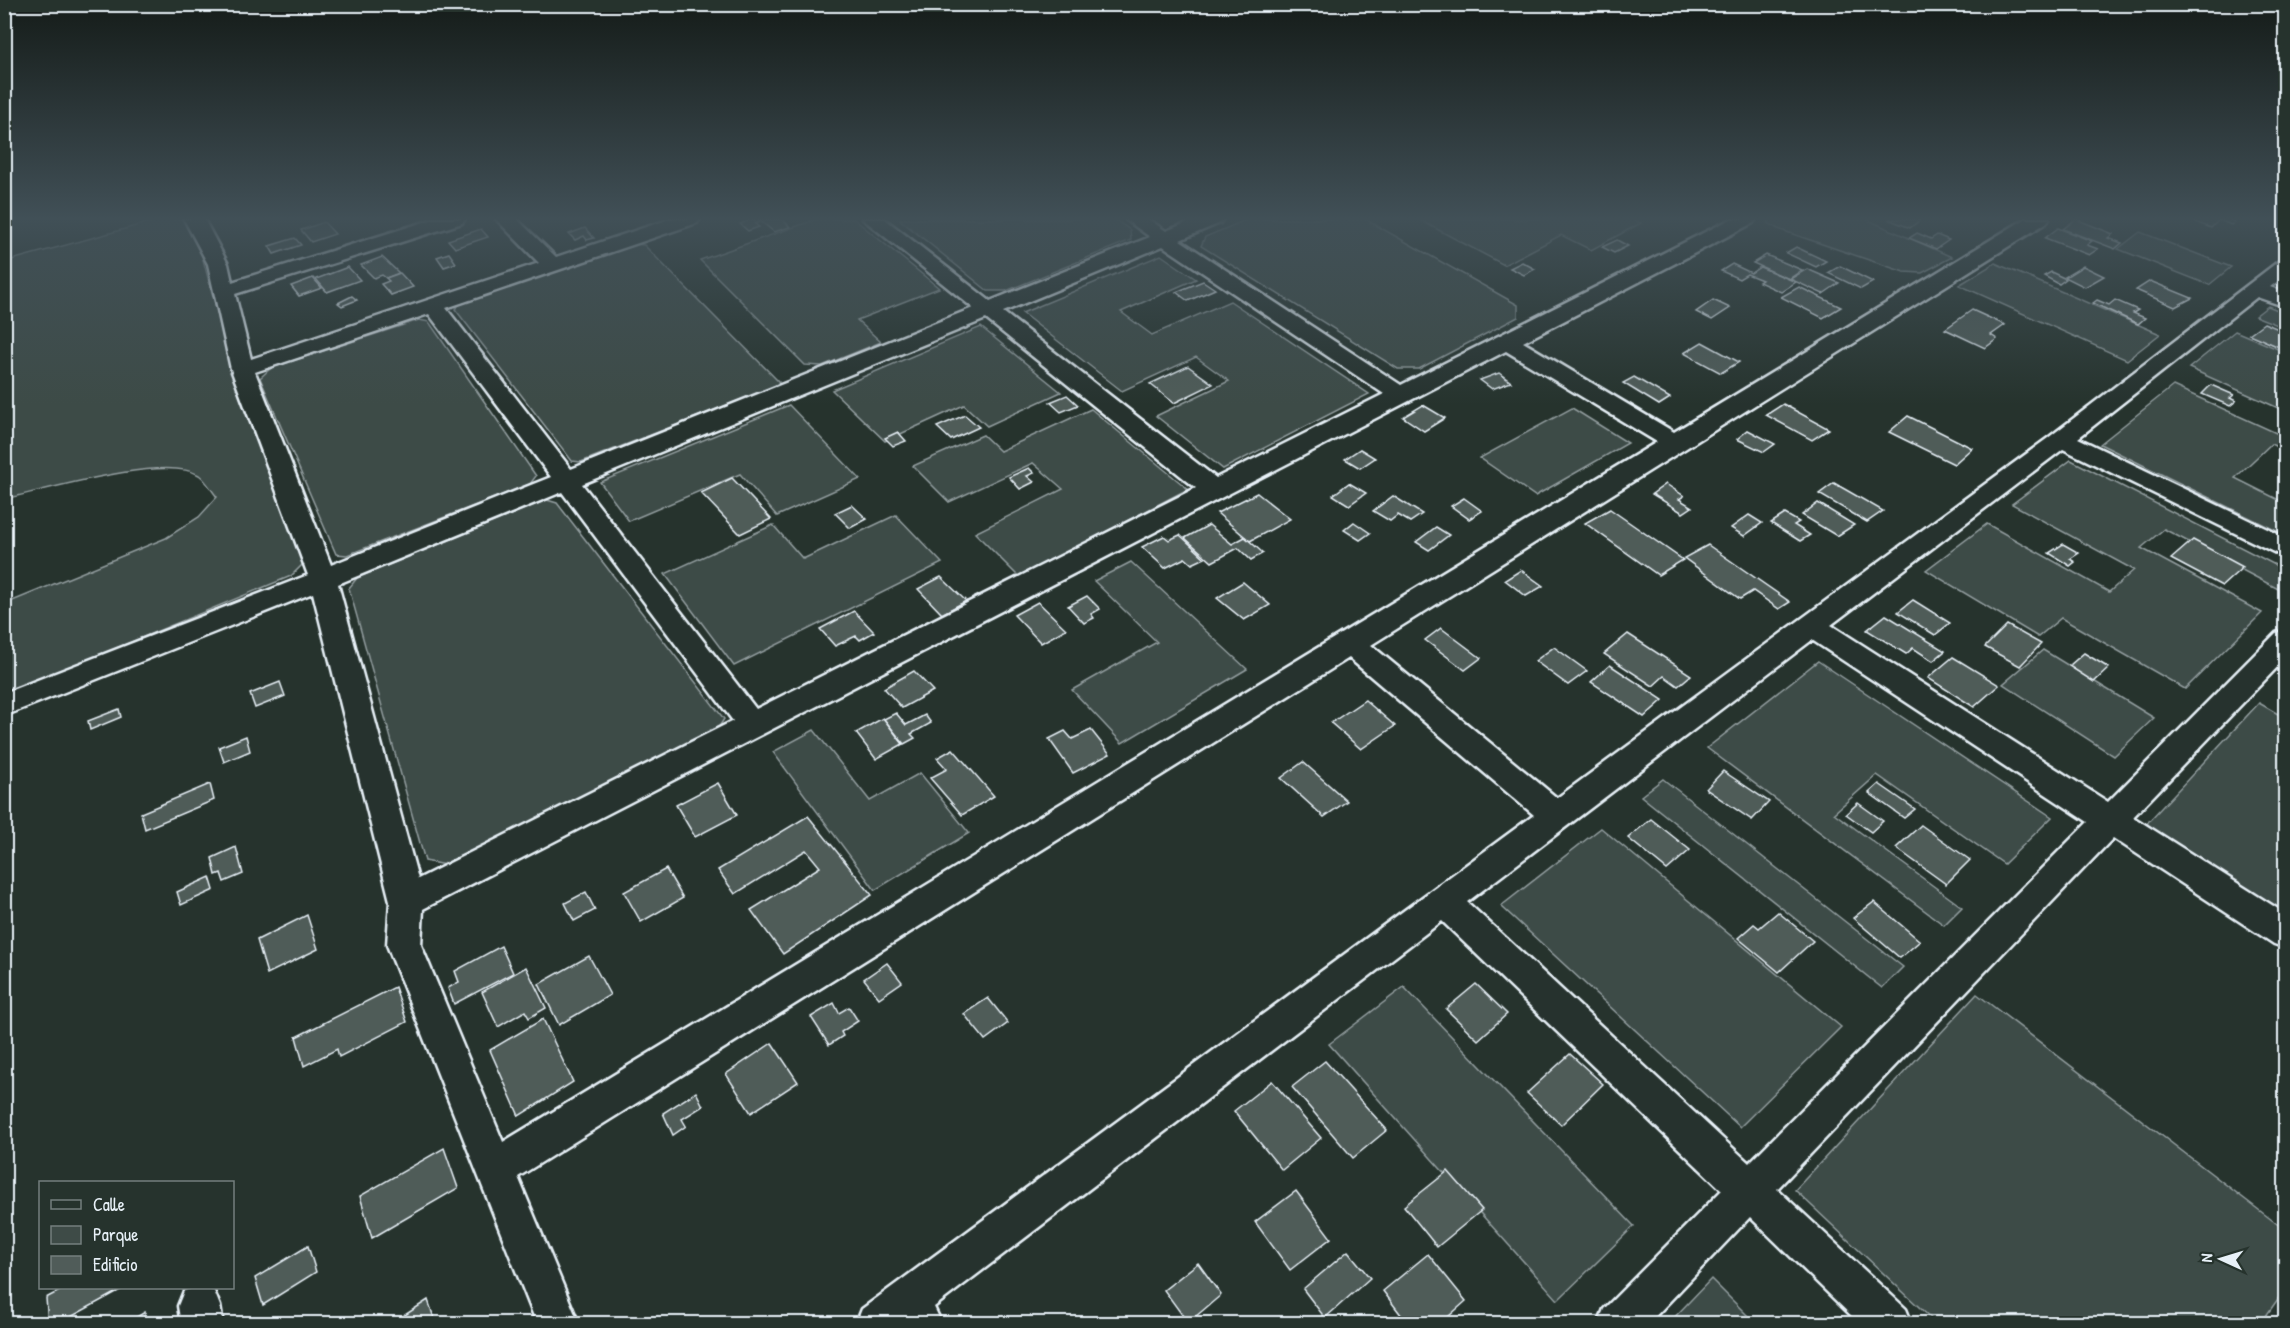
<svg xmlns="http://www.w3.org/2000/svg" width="2290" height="1328" font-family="'Patrick Hand',sans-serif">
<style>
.green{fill:#3e4b47;stroke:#939ea0;stroke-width:1.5}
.building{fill:#505c59;stroke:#e8f1f8;stroke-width:1.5}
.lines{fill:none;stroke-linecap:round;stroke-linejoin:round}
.minor-casing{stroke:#e8f1f8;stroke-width:5}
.minor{fill:#26332d;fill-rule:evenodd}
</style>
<rect width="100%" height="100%" fill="#26332d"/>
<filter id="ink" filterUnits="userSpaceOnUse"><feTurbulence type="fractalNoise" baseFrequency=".0167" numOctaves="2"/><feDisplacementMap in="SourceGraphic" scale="12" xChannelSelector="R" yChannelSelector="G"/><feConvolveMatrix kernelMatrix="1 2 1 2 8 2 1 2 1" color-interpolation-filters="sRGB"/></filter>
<g filter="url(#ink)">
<g class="green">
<path d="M 161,219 L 185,219 L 202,256 L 233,370 L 304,559 L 302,565 L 291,576 L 5,694 L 5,604 L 166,538 L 199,517 L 217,497 C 212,491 206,480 199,475 C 165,454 45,490 5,499 L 4,262 Z"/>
<path d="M 817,219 L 854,219 L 939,288 L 857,320 L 881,342 L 822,366 L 805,365 L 700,260 Z"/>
<path d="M 899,219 L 1114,219 L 1130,230 L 1131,240 L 1006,291 L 988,291 Z"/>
<path d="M 1248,219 L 1365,219 L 1518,305 L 1518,317 L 1419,369 L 1398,369 L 1201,246 L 1205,237 Z"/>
<path d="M 1418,219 L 1632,219 L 1641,223 L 1591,250 L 1561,235 L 1504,265 Z"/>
<path d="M 1770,219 L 1866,219 L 1952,257 L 1922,273 L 1904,272 L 1778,229 L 1768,223 Z"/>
<path d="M 2140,232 L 2231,267 L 2209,285 L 2118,249 Z"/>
<path d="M 635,244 L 644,245 L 779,382 L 774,387 L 581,462 L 572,461 L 455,309 L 460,304 Z"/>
<path d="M 1161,255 L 1196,279 L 1121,312 L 1152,335 L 1230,301 L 1369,394 L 1223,469 L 1156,416 L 1229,381 L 1196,357 L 1122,391 L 1022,313 Z"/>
<path d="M 1995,263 L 2160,334 L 2127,360 L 1959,285 Z"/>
<path d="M 2268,306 L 2285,313 L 2285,328 L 2255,316 Z"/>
<path d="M 419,320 L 429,322 L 536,476 L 530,484 L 347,555 L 336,554 L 260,378 L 271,368 Z"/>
<path d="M 981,327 L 1061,392 L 987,426 L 964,405 L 885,441 L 832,390 Z"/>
<path d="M 2235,331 L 2285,352 L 2285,411 L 2189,368 Z"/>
<path d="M 2173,386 L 2285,437 L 2285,451 L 2271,444 L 2235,478 L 2285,503 L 2285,535 L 2100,444 Z"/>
<path d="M 789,405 L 860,479 L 777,516 L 740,474 L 629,521 L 600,482 Z"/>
<path d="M 1572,408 L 1628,443 L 1535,496 L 1480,458 Z"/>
<path d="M 1091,409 L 1188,489 L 1019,577 L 975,533 L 1063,489 L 1033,463 L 949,502 L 913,466 L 983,435 L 1000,451 Z"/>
<path d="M 2071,460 L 2285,570 L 2284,592 L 2164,529 L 2141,548 L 2262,613 L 2185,689 L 2061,618 L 2038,637 L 1926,570 L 1987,524 L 2109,592 L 2134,570 L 2012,504 Z"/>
<path d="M 547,500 L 557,503 L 724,719 L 717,730 L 445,865 L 425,861 L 349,588 L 357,578 Z"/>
<path d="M 896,515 L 942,563 L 734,666 L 665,574 L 773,525 L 803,559 Z"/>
<path d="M 1131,562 L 1247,669 L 1122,743 L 1072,690 L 1157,642 L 1094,581 Z"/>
<path d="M 2043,650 L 2154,718 L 2114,756 L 2003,684 Z"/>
<path d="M 1818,661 L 2052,817 L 2004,864 L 1877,775 L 1834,813 L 1962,907 L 1944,925 L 1707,748 Z"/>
<path d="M 2259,703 L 2285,718 L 2285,917 L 2147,826 L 2148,822 Z"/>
<path d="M 814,730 L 870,801 L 920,773 L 969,833 L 875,890 L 773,752 Z"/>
<path d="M 1663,779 L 1903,967 L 1882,988 L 1641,796 Z"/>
<path d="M 1601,828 L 1841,1027 L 1740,1127 L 1501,906 Z"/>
<path d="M 1404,987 L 1634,1226 L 1558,1300 L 1329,1044 Z"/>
<path d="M 1977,994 L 2285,1230 L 2285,1289 L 2261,1323 L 1936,1323 L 1795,1190 Z"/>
<path d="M 1711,1279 L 1755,1323 L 1669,1323 Z"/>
</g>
<g class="building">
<path d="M 753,219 L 760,222 L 755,224 L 759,227 L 748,231 L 740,224 Z"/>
<path d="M 758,219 L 782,219 L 790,227 L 774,232 Z"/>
<path d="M 1888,219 L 1917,219 L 1920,220 L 1910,228 Z"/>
<path d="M 2076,219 L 2113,234 L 2108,238 L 2122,243 L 2115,249 L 2063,229 Z"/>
<path d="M 2194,219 L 2227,219 L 2235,222 L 2231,225 L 2219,220 L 2211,228 L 2192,221 Z"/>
<path d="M 324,222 L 335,234 L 311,242 L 301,230 Z"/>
<path d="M 585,228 L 594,238 L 587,240 L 584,236 L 575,240 L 569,234 Z"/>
<path d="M 2058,228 L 2092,241 L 2087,245 L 2098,249 L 2089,255 L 2045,238 Z"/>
<path d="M 481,229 L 488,237 L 455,248 L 448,240 Z"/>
<path d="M 1917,233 L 1931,239 L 1937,235 L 1949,240 L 1936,249 L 1909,238 Z"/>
<path d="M 295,238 L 301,245 L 274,254 L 269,246 Z"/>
<path d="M 1617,240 L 1628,246 L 1614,253 L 1602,247 Z"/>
<path d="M 1796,247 L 1826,261 L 1816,267 L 1786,253 Z"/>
<path d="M 449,253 L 456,263 L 444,267 L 437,257 Z"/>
<path d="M 1766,255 L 1802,270 L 1789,279 L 1753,263 Z"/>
<path d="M 382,257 L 399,273 L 386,278 L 382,275 L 374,278 L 361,265 Z"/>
<path d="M 1522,262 L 1535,269 L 1524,275 L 1510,268 Z"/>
<path d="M 1732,264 L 1751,273 L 1760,267 L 1796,282 L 1781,292 L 1759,282 L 1762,280 L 1747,274 L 1739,279 L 1721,271 Z"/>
<path d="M 1840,266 L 1873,282 L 1861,289 L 1828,273 Z"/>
<path d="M 2083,266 L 2104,276 L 2085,287 L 2065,277 Z"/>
<path d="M 348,267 L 360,280 L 327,292 L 316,279 Z"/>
<path d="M 1807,269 L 1839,283 L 1823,294 L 1790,279 Z"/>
<path d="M 2051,272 L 2066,279 L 2059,284 L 2044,276 Z"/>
<path d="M 400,273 L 413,287 L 391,295 L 381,284 L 389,281 L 386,278 Z"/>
<path d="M 313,278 L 322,288 L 299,296 L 291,286 Z"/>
<path d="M 1203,281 L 1215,289 L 1188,301 L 1176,292 Z"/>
<path d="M 2150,281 L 2192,298 L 2175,307 L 2136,290 Z"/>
<path d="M 1799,287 L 1841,307 L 1823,318 L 1781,297 Z"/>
<path d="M 352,296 L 357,300 L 342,306 L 338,303 Z"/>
<path d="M 1713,300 L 1730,308 L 1712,320 L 1696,312 Z"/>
<path d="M 2097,300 L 2109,305 L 2115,300 L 2138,310 L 2133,313 L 2145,318 L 2138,324 L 2093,303 Z"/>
<path d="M 1972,310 L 2005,325 L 1991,335 L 1997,339 L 1985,348 L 1945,329 Z"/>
<path d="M 2264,323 L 2286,332 L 2286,350 L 2249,334 Z"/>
<path d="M 1702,342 L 1739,362 L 1721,373 L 1684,353 Z"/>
<path d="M 1188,366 L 1213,384 L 1174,403 L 1150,384 Z"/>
<path d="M 1499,373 L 1511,382 L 1492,389 L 1480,380 Z"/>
<path d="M 1634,377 L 1670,398 L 1659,405 L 1623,383 Z"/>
<path d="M 2211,385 L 2234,395 L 2230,398 L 2236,401 L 2230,406 L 2202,394 Z"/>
<path d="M 1067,395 L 1078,405 L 1061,412 L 1050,402 Z"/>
<path d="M 1783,404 L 1829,429 L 1812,440 L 1766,415 Z"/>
<path d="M 1423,405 L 1445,418 L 1424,431 L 1403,417 Z"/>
<path d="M 965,415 L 979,427 L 951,440 L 937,427 Z"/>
<path d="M 1908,416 L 1972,448 L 1954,464 L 1889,432 Z"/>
<path d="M 1748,430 L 1775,444 L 1764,452 L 1737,439 Z"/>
<path d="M 898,432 L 906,441 L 893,446 L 885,438 Z"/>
<path d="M 1360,449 L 1375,458 L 1360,468 L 1345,459 Z"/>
<path d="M 1029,468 L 1034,473 L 1027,476 L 1034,482 L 1020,489 L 1009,477 Z"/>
<path d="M 732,478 L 771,519 L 740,534 L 701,493 Z"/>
<path d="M 1349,483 L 1366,493 L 1349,505 L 1333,495 Z"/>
<path d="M 1834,483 L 1883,511 L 1867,522 L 1819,494 Z"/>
<path d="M 1666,484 L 1684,496 L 1679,499 L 1692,507 L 1683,513 L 1652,494 Z"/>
<path d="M 1257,493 L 1290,519 L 1250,541 L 1217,513 Z"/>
<path d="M 1393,496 L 1422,514 L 1410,522 L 1398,515 L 1390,521 L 1373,511 Z"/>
<path d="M 1464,498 L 1482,511 L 1469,519 L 1451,506 Z"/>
<path d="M 1818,503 L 1854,525 L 1837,536 L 1802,515 Z"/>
<path d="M 852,505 L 867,519 L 850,528 L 835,513 Z"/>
<path d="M 1610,509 L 1683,560 L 1658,575 L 1585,523 Z"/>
<path d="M 1785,514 L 1799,522 L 1794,525 L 1810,535 L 1800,541 L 1771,523 Z"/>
<path d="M 1749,515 L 1762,523 L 1744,536 L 1731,528 Z"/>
<path d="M 1354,522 L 1370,533 L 1360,540 L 1344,530 Z"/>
<path d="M 1209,525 L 1232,544 L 1245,537 L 1263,553 L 1251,560 L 1238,548 L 1212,562 L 1185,538 Z"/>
<path d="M 1436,527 L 1449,535 L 1429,550 L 1416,542 Z"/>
<path d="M 1180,535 L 1205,558 L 1192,564 L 1185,558 L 1165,568 L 1142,547 L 1164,536 L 1169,540 Z"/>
<path d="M 2193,540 L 2243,567 L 2222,586 L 2171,559 Z"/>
<path d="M 2063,544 L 2079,553 L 2070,559 L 2075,562 L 2070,566 L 2049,553 Z"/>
<path d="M 1708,545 L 1790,602 L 1779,609 L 1753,591 L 1740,599 L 1684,558 Z"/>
<path d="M 1521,570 L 1543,586 L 1526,596 L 1505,580 Z"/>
<path d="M 941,577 L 966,601 L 942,614 L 918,589 Z"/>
<path d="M 1243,582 L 1270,605 L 1244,620 L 1217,598 Z"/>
<path d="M 1087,596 L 1100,609 L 1091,614 L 1094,618 L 1084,623 L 1068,606 Z"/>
<path d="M 1913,600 L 1950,623 L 1935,635 L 1898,612 Z"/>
<path d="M 1038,602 L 1066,629 L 1041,643 L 1014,615 Z"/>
<path d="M 854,611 L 874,632 L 860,640 L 856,636 L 835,646 L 820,629 Z"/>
<path d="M 1886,615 L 1945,651 L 1933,661 L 1913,648 L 1906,654 L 1867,630 Z"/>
<path d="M 2007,625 L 2041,644 L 2020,666 L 1985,647 Z"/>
<path d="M 1441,628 L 1481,658 L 1465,670 L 1425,640 Z"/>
<path d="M 1628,634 L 1691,675 L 1678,686 L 1664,676 L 1653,686 L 1604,654 Z"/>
<path d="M 1554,647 L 1587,671 L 1568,685 L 1535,661 Z"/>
<path d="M 2084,653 L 2109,668 L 2094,682 L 2069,666 Z"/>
<path d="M 1953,657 L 1999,685 L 1974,707 L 1928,678 Z"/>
<path d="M 1610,665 L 1663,700 L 1644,717 L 1591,682 Z"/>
<path d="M 914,671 L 933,691 L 902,708 L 884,688 Z"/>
<path d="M 280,682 L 285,696 L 255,708 L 250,694 Z"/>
<path d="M 1365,700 L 1395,726 L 1361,749 L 1331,723 Z"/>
<path d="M 119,709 L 121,717 L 90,730 L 88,721 Z"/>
<path d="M 896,713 L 906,725 L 925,715 L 931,723 L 911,734 L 915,738 L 904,744 L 884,719 Z"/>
<path d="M 883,718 L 903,744 L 876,759 L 856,733 Z"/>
<path d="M 1091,730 L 1110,754 L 1073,773 L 1049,739 L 1065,731 L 1072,739 Z"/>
<path d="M 246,736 L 250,751 L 224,762 L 219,747 Z"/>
<path d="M 953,749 L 994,796 L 962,815 L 930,778 L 947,769 L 937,758 Z"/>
<path d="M 1303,762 L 1347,801 L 1324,817 L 1281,778 Z"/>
<path d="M 1723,771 L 1769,802 L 1752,820 L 1706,789 Z"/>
<path d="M 718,783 L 737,815 L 695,837 L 676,805 Z"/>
<path d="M 210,784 L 214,800 L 145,829 L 141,813 Z"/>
<path d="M 1879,784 L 1915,809 L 1904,818 L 1869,793 Z"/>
<path d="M 1858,803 L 1883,821 L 1871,832 L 1846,814 Z"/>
<path d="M 808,816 L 872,895 L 783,954 L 751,910 L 820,867 L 806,850 L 735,894 L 718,870 Z"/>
<path d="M 1651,819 L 1690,850 L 1667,870 L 1628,838 Z"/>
<path d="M 1921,825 L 1970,860 L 1946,884 L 1896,848 Z"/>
<path d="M 236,847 L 243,874 L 224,882 L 221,873 L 216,875 L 212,858 Z"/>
<path d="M 666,869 L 683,898 L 641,922 L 624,892 Z"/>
<path d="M 210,877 L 214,890 L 181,905 L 177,892 Z"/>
<path d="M 586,892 L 595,910 L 574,921 L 565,903 Z"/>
<path d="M 1874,902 L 1920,941 L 1900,958 L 1853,918 Z"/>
<path d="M 1778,912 L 1813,941 L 1779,972 L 1738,938 L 1754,924 L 1759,928 Z"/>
<path d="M 307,915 L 318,949 L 267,974 L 257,940 Z"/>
<path d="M 501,946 L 513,973 L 454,1004 L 448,988 L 459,982 L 455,971 Z"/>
<path d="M 589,956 L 610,995 L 559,1025 L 539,984 Z"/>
<path d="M 887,963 L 902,982 L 879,998 L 864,979 Z"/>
<path d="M 526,967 L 546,1008 L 529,1018 L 525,1011 L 498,1027 L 482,992 Z"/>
<path d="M 1476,984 L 1507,1014 L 1478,1040 L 1446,1009 Z"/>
<path d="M 395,987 L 407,1022 L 339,1057 L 337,1049 L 304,1066 L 296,1037 Z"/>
<path d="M 988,998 L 1008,1023 L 985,1040 L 964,1014 Z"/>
<path d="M 834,1003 L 839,1013 L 849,1007 L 858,1021 L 841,1032 L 843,1036 L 829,1045 L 811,1017 Z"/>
<path d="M 543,1019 L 573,1082 L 519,1116 L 490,1050 Z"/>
<path d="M 772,1043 L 798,1082 L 751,1113 L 726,1074 Z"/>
<path d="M 1570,1054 L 1603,1084 L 1561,1125 L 1527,1093 Z"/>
<path d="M 1325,1061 L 1387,1130 L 1353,1158 L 1292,1087 Z"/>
<path d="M 1272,1081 L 1321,1138 L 1282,1170 L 1234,1111 Z"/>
<path d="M 696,1092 L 703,1106 L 682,1119 L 686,1126 L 673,1135 L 663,1113 Z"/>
<path d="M 444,1148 L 458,1188 L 372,1238 L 360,1196 Z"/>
<path d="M 1448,1171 L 1482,1210 L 1437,1247 L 1404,1206 Z"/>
<path d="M 1296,1191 L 1331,1238 L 1290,1270 L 1255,1222 Z"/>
<path d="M 308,1246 L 316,1272 L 263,1305 L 255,1278 Z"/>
<path d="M 1348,1251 L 1370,1278 L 1325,1318 L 1303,1289 Z"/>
<path d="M 1428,1254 L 1466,1301 L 1440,1324 L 1408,1324 L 1383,1291 Z"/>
<path d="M 1198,1263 L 1221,1295 L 1188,1323 L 1164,1290 Z"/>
<path d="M 65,1288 L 122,1288 L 122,1289 L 58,1324 L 48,1324 L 46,1298 Z"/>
<path d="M 428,1300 L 436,1324 L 391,1324 Z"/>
<path d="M 145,1312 L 146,1324 L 125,1324 Z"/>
</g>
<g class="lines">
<g class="minor-casing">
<g id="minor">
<path d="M 184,219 L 204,219 L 228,264 L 232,282 L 434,219 L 465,219 L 462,223 L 235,294 L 251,359 L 539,263 L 496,219 L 517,219 L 556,257 L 670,219 L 700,219 L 697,223 L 446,308 L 571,469 L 973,308 L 863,219 L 885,219 L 990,301 L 1150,237 L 1125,219 L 1148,219 L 1166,231 L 1196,219 L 1223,219 L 1220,223 L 1180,240 L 1401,385 L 1731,219 L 1756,219 L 1753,223 L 1523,342 L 1674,432 L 2025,219 L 2049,219 L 2046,223 L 1371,645 L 1557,798 L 2048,438 L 2279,261 L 2286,259 L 2286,275 L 2270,287 L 2286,293 L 2286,307 L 2257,297 L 2078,438 L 2286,538 L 2286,558 L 2063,449 L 1831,625 L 2108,802 L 2276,633 L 2286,630 L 2286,658 L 2133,817 L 2286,914 L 2286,948 L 2274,944 L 2113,838 L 1777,1189 L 1906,1309 L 1912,1324 L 1860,1324 L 1750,1217 L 1648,1324 L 1598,1324 L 1604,1309 L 1722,1190 L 1442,921 L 934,1307 L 942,1324 L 856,1324 L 862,1309 L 1534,815 L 1349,658 L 518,1177 L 579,1324 L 537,1324 L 387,945 L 390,901 L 313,593 L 4,716 L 4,693 L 308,575 L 231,369 L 208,264 ZM 1163,246 L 1384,394 L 1216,478 L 1003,312 ZM 429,314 L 551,477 L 331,565 L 255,372 ZM 986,319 L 1196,488 L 756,709 L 582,484 ZM 1506,351 L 1657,442 L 503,1142 L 421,945 L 423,909 ZM 562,492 L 733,721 L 418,879 L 338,584 ZM 1812,640 L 2088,822 L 1749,1163 L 1467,902 Z"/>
<path d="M 194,1288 L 204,1288 L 214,1291 L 220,1306 L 223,1324 L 181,1324 L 178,1306 L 184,1291 Z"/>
</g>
</g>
<use href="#minor" class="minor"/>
</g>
</g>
<linearGradient id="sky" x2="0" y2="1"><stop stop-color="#151c19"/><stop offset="0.54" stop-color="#415057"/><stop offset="1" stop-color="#415057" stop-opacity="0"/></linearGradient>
<rect width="2290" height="405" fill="url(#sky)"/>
<rect width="2290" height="1328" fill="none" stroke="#26332d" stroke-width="24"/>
<rect x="12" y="12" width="2266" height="1304" fill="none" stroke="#e8f1f8" stroke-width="2" filter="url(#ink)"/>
<rect x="39" y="1181" width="195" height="108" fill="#26332d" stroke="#747f7e" stroke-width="1.5"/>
<rect x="51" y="1200" width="30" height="9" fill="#26332d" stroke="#747f7e" stroke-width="1.5"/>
<text x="93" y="1211" font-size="18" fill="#e8f1f8">Calle</text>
<rect x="51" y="1226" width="30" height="18" fill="#3e4b47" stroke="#747f7e" stroke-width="1.5"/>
<text x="93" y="1241" font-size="18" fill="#e8f1f8">Parque</text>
<rect x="51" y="1256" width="30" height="18" fill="#505c59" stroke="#747f7e" stroke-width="1.5"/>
<text x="93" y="1271" font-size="18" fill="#e8f1f8">Edificio</text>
<g transform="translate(2221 1259) rotate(274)" stroke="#26332d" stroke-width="4.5" paint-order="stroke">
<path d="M0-4.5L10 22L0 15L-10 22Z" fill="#e8f1f8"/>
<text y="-9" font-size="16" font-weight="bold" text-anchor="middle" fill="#e8f1f8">N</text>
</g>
</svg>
